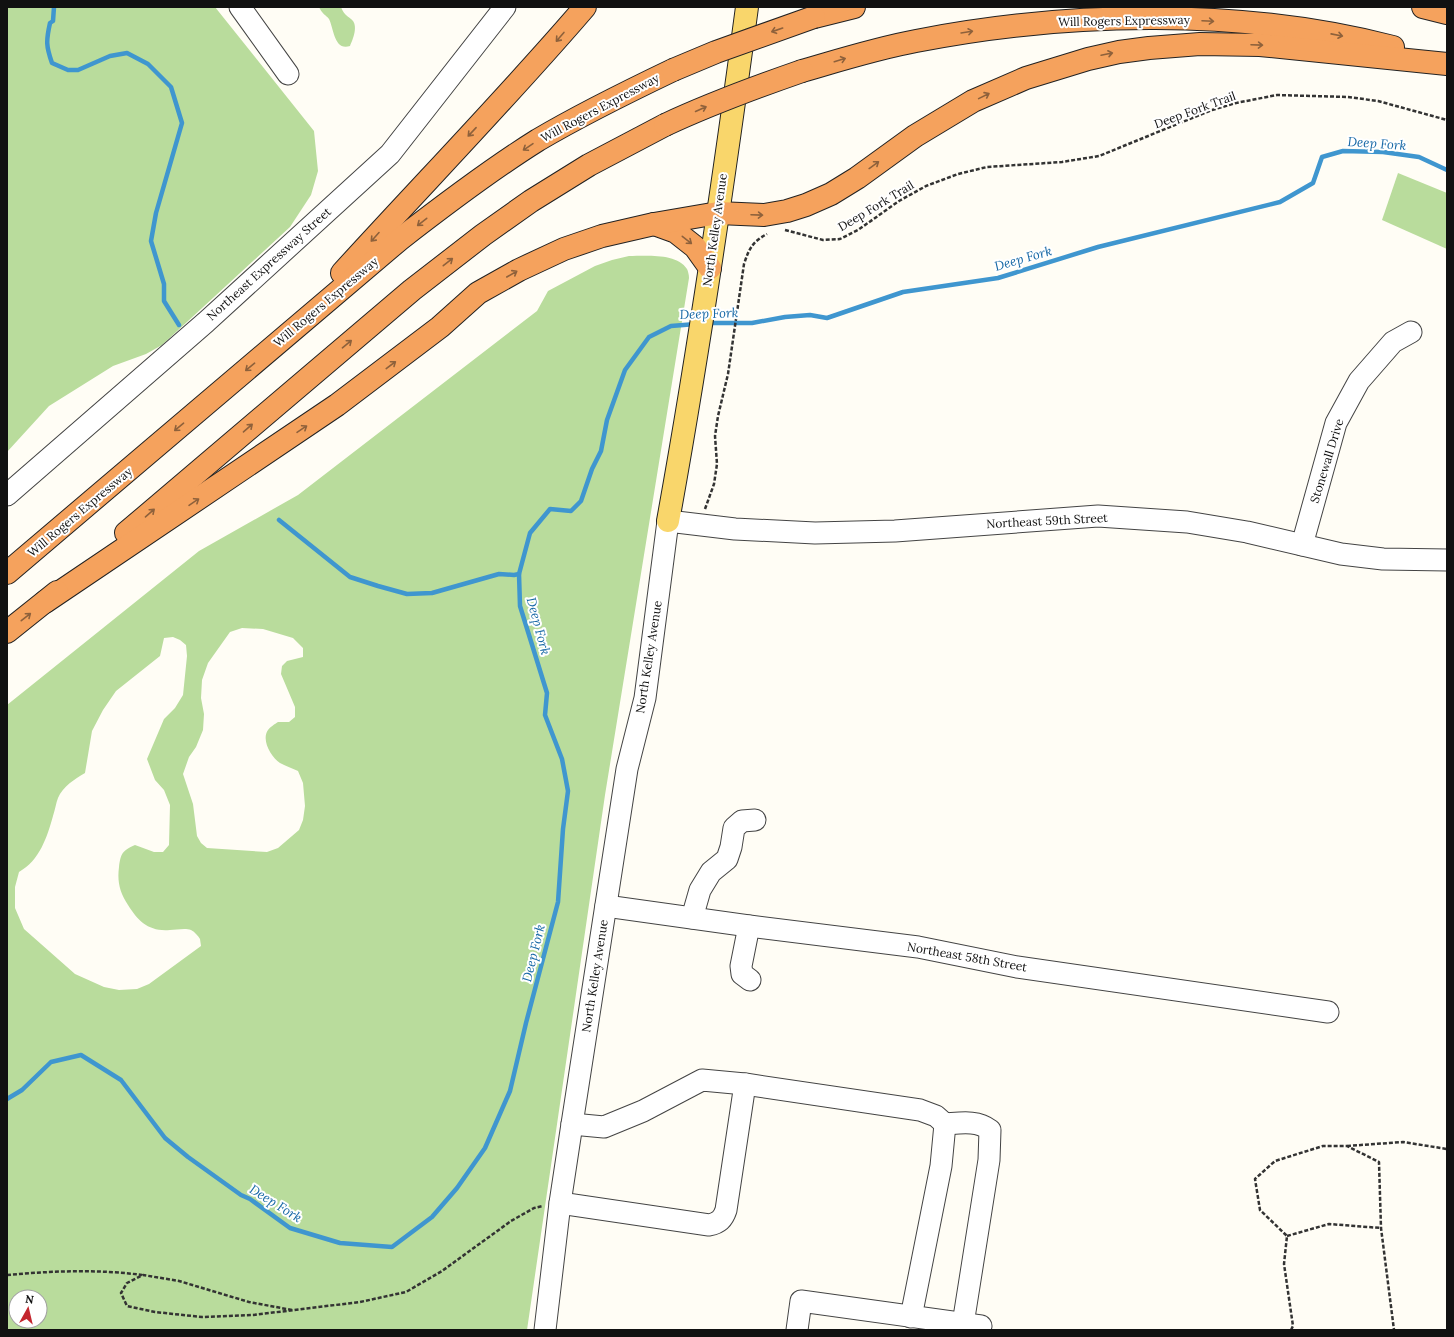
<svg xmlns="http://www.w3.org/2000/svg" width="1454" height="1337" font-family="Lora,serif">
<style>
.forest{fill:#b9dc9c;fill-rule:evenodd}
.lines{fill:none;stroke-linecap:round;stroke-linejoin:round}
.stream{stroke:#3f96cf;stroke-width:4.5}
.minor-casing{stroke:#444;stroke-width:23}
.major-casing{stroke:#222;stroke-width:24}
.highway-casing{stroke:#222;stroke-width:24}
.path{stroke:#333;stroke-width:2.5;stroke-dasharray:4 2;stroke-linecap:butt}
.minor{stroke:#fff;stroke-width:21}
.major{stroke:#f9d66b;stroke-width:22}
.highway{stroke:#f5a25d;stroke-width:22}
.highway-bridge-casing{stroke:#222;stroke-width:24;stroke-linecap:butt}
.highway-bridge{stroke:#f5a25d;stroke-width:22}
.oneway{stroke:#8e613b}
.labels{text-anchor:middle;stroke-width:4;stroke-linejoin:round;paint-order:stroke}
.street-label{font-size:12px;fill:#111;stroke:#fff}
.water-label{font-size:13px;font-style:italic;fill:#1768a6;stroke:#fff}
</style>
<rect width="100%" height="100%" fill="#fffdf5"/>
<g class="forest">
<path d="M 7,7 L 215,7 L 314,131 L 318,171 L 311,195 L 290,227 L 162,345 L 146,354 L 113,366 L 49,406 L 7,452 Z"/>
<path d="M 319,7 L 341,7 C 343,13 347,16 351,19 C 359,25 353,39 350,46 C 334,51 334,29 329,19 C 326,15 322,14 319,7 Z"/>
<path d="M 1398,173 L 1447,193 L 1447,249 L 1382,220 Z"/>
<path d="M 629,256 C 646,256 677,253 687,269 C 688,271 689,275 689,278 L 605,795 L 527,1330 L 7,1330 L 7,705 L 199,551 L 298,495 L 537,311 L 548,291 L 595,266 L 612,260 ZM 242,628 L 263,629 L 293,638 L 303,648 L 303,657 L 287,661 L 282,666 L 281,674 L 295,707 L 295,717 L 289,722 L 278,722 C 275,724 270,727 268,730 C 261,740 271,757 280,763 C 285,766 292,768 298,771 L 303,783 L 305,806 L 303,820 L 299,830 L 278,848 L 267,852 L 207,848 L 201,843 L 197,836 L 193,804 L 183,774 L 189,757 L 196,747 L 203,730 L 204,714 L 201,698 L 202,680 L 208,663 L 230,632 ZM 173,637 L 180,640 L 186,645 L 187,656 L 183,695 L 175,708 L 164,719 L 147,759 L 155,780 L 164,790 L 170,805 L 169,845 L 163,852 L 154,852 L 135,845 C 122,851 121,853 119,867 C 117,882 120,893 128,905 C 138,921 149,932 170,930 C 176,930 185,928 191,930 C 195,932 198,936 200,939 L 201,946 L 149,984 L 137,989 L 119,990 L 104,987 L 75,974 L 24,929 L 15,908 L 15,887 L 19,872 C 40,860 47,837 53,816 C 55,810 56,803 58,798 C 63,786 75,779 85,773 L 92,731 L 103,710 L 116,691 L 160,656 L 164,638 ZM 16,1297 L 40,1297 L 40,1321 L 16,1321 Z"/>
</g>
<g class="lines">
<g class="stream">
<path d="M 54,7 L 53,21 L 50,23 C 46,41 46,46 52,63 L 68,70 L 78,70 L 110,56 L 127,53 L 148,64 L 171,87 L 182,123 L 156,213 L 151,241 L 164,284 L 164,301 L 179,325"/>
<path d="M 708,323 L 752,323 L 785,317 L 810,315 L 827,318 L 903,292 L 998,278 L 1098,247 L 1280,202 L 1313,183 L 1322,157 L 1343,151 L 1383,152 L 1419,157 L 1447,170"/>
<path d="M 279,520 L 350,577 L 378,586 L 407,594 L 432,593 L 499,574 L 514,575 L 519,574"/>
<path d="M 7,1099 L 22,1090 L 51,1062 L 81,1055 L 121,1080 L 165,1138 L 188,1157 L 241,1195 L 250,1199 L 290,1228 L 340,1243 L 392,1247 L 432,1217 L 457,1188 L 485,1148 L 510,1091 L 526,1023 L 558,902 L 563,829 L 568,791 L 562,759 L 545,715 L 547,693 L 520,606 L 519,574 L 530,533 L 550,509 L 571,511 L 581,501 L 592,469 L 601,451 L 607,420 L 625,370 L 649,337 L 671,326 L 696,324"/>
</g>
<g class="minor-casing">
<g id="minor">
<path d="M 240,7 L 288,74"/>
<path d="M 7,495 L 206,322 L 390,154 L 505,7"/>
<path d="M 1302,545 L 1336,423 L 1359,381 L 1393,342 L 1411,332"/>
<path d="M 606,906 L 749,926 L 918,947 L 1017,967 L 1328,1012"/>
<path d="M 692,918 L 700,890 L 711,872 L 727,859 L 731,847 L 734,828 L 742,821 L 755,820"/>
<path d="M 749,926 L 741,966 L 742,974 L 750,980"/>
<path d="M 572,1124 L 604,1127 L 643,1111 L 702,1080 L 745,1084 L 920,1110 L 936,1116 L 945,1124 C 961,1123 977,1120 990,1130 L 989,1160 L 963,1324"/>
<path d="M 560,1203 L 709,1225 C 719,1223 723,1219 726,1210 L 745,1084"/>
<path d="M 911,1317 L 941,1166 L 945,1124"/>
<path d="M 545,1330 L 560,1203 L 572,1124 L 627,769 L 645,698 L 668,521 L 735,529 L 815,533 L 895,531 L 1098,516 L 1187,522 L 1247,532 L 1341,554 L 1383,559 L 1447,560"/>
<path d="M 797,1330 L 801,1301 L 981,1326"/>
</g>
</g>
<g class="major-casing">
<path id="major" d="M 668,521 C 699,350 724,179 747,7"/>
</g>
<g class="highway-casing">
<g id="highway">
<path d="M 1423,7 L 1447,13"/>
<path d="M 814,17 L 854,7"/>
<path d="M 802,71 C 840,60 878,48 916,41 C 1070,11 1242,8 1393,47"/>
<path d="M 654,224 L 676,232 L 695,247 L 710,268"/>
<path d="M 342,273 C 423,184 507,98 585,7"/>
<path d="M 126,533 L 412,290 L 483,235 L 531,201 L 589,165 L 665,125"/>
<path d="M 7,573 L 399,240 C 444,205 490,170 538,140 C 582,114 627,92 673,70"/>
<path d="M 45,602 L 337,405 L 440,327 L 478,293 L 519,270 L 564,249 L 602,236 L 654,224 L 718,213 L 764,215 L 787,211 L 806,205 L 831,194 L 857,178 L 915,136 L 973,101 L 1026,78 L 1088,59 L 1119,52 L 1149,48 L 1200,44 L 1260,45 L 1447,64"/>
<path d="M 7,632 L 57,592"/>
</g>
</g>
<g class="path">
<path d="M 785,230 L 823,240 L 840,239 L 858,230 L 899,201 L 926,186 L 958,174 L 987,167 L 1062,162 L 1099,156 L 1212,110 L 1236,103 L 1277,95 L 1348,97 L 1378,101 L 1447,120"/>
<path d="M 705,509 L 714,484 L 717,464 L 715,436 L 718,416 L 728,374 L 744,264 C 749,249 752,242 767,234"/>
<path d="M 1347,1146 L 1403,1142 L 1447,1149"/>
<path d="M 1287,1236 L 1329,1224 L 1381,1228"/>
<path d="M 7,1275 C 52,1271 98,1269 142,1275"/>
<path d="M 292,1310 L 249,1302 L 179,1281 L 143,1275 L 127,1283 L 121,1293 L 127,1306 L 155,1312 L 202,1317 L 253,1315 L 360,1302 L 406,1292 L 442,1271 L 511,1221 L 534,1208 L 543,1206"/>
<path d="M 1291,1330 L 1293,1326 L 1284,1264 L 1287,1236 L 1260,1210 L 1255,1179 L 1275,1161 L 1323,1146 L 1347,1146 L 1379,1162 L 1381,1228 L 1394,1330"/>
</g>
<use href="#minor" class="minor"/>
<use href="#major" class="major"/>
<use href="#highway" class="highway"/>
<g class="highway-bridge-casing">
<g id="highway-bridge">
<path d="M 673,70 L 716,52 L 814,17"/>
<path d="M 665,125 C 710,104 756,87 802,71"/>
</g>
</g>
<use href="#highway-bridge" class="highway-bridge"/>
</g>
<defs><path id="oneway-shaft" d="M-6 0H5M1.5-3L5.5 0L1.5 3" fill="none" stroke-width="1.6" stroke-linecap="round" stroke-linejoin="round"/></defs>
<g class="oneway">
<use href="#oneway-shaft" transform="translate(1208 21) rotate(3)"/>
<use href="#oneway-shaft" transform="translate(777 30) rotate(161)"/>
<use href="#oneway-shaft" transform="translate(967 32) rotate(-9)"/>
<use href="#oneway-shaft" transform="translate(1337 35) rotate(11)"/>
<use href="#oneway-shaft" transform="translate(560 37) rotate(131)"/>
<use href="#oneway-shaft" transform="translate(1257 45) rotate(2)"/>
<use href="#oneway-shaft" transform="translate(1107 54) rotate(-12)"/>
<use href="#oneway-shaft" transform="translate(840 60) rotate(-17)"/>
<use href="#oneway-shaft" transform="translate(984 96) rotate(-26)"/>
<use href="#oneway-shaft" transform="translate(701 109) rotate(-24)"/>
<use href="#oneway-shaft" transform="translate(472 132) rotate(133)"/>
<use href="#oneway-shaft" transform="translate(528 147) rotate(146)"/>
<use href="#oneway-shaft" transform="translate(874 165) rotate(-36)"/>
<use href="#oneway-shaft" transform="translate(757 215) rotate(2)"/>
<use href="#oneway-shaft" transform="translate(422 222) rotate(142)"/>
<use href="#oneway-shaft" transform="translate(375 237) rotate(132)"/>
<use href="#oneway-shaft" transform="translate(687 240) rotate(38)"/>
<use href="#oneway-shaft" transform="translate(448 262) rotate(-38)"/>
<use href="#oneway-shaft" transform="translate(512 274) rotate(-30)"/>
<use href="#oneway-shaft" transform="translate(347 344) rotate(-40)"/>
<use href="#oneway-shaft" transform="translate(391 365) rotate(-37)"/>
<use href="#oneway-shaft" transform="translate(250 367) rotate(140)"/>
<use href="#oneway-shaft" transform="translate(179 427) rotate(140)"/>
<use href="#oneway-shaft" transform="translate(248 428) rotate(-41)"/>
<use href="#oneway-shaft" transform="translate(302 429) rotate(-34)"/>
<use href="#oneway-shaft" transform="translate(194 502) rotate(-34)"/>
<use href="#oneway-shaft" transform="translate(150 513) rotate(-41)"/>
<use href="#oneway-shaft" transform="translate(26 617) rotate(-38)"/>
</g>
<g class="labels">
<g class="street-label">
<text transform="translate(1124 21) rotate(-1)" y="4">Will Rogers Expressway</text>
<text transform="translate(600 108) rotate(-28)" y="4">Will Rogers Expressway</text>
<text transform="translate(1195 110) rotate(-20)" y="4">Deep Fork Trail</text>
<text transform="translate(876 206) rotate(-31)" y="4">Deep Fork Trail</text>
<text transform="translate(715 230) rotate(-82)" y="4">North Kelley Avenue</text>
<text transform="translate(269 264) rotate(-42)" y="4">Northeast Expressway Street</text>
<text transform="translate(326 302) rotate(-40)" y="4">Will Rogers Expressway</text>
<text transform="translate(1327 461) rotate(-73)" y="4">Stonewall Drive</text>
<text transform="translate(80 512) rotate(-40)" y="4">Will Rogers Expressway</text>
<text transform="translate(1047 521) rotate(-3)" y="4">Northeast 59th Street</text>
<text transform="translate(649 657) rotate(-81)" y="4">North Kelley Avenue</text>
<text transform="translate(967 957) rotate(10)" y="4">Northeast 58th Street</text>
<text transform="translate(595 976) rotate(-81)" y="4">North Kelley Avenue</text>
</g>
<g class="water-label">
<text transform="translate(1377 143) rotate(4)" y="5">Deep Fork</text>
<text transform="translate(1023 258) rotate(-16)" y="5">Deep Fork</text>
<text transform="translate(709 313) rotate(-2)" y="5">Deep Fork</text>
<text transform="translate(539 626) rotate(75)" y="5">Deep Fork</text>
<text transform="translate(533 953) rotate(-76)" y="5">Deep Fork</text>
<text transform="translate(276 1203) rotate(32)" y="5">Deep Fork</text>
</g>
</g>
<rect width="1454" height="1337" fill="none" stroke="#111111" stroke-width="16"/>
<g transform="translate(28 1309) rotate(8)"><circle r="19" fill="#ffffff" stroke="#a0a0a0"/>
<path d="M0-3L7 15L0 10L-7 15Z" fill="#c4262e"/>
<text y="-6" font-size="11" font-weight="bold" text-anchor="middle" fill="#111111">N</text>
</g>
</svg>
